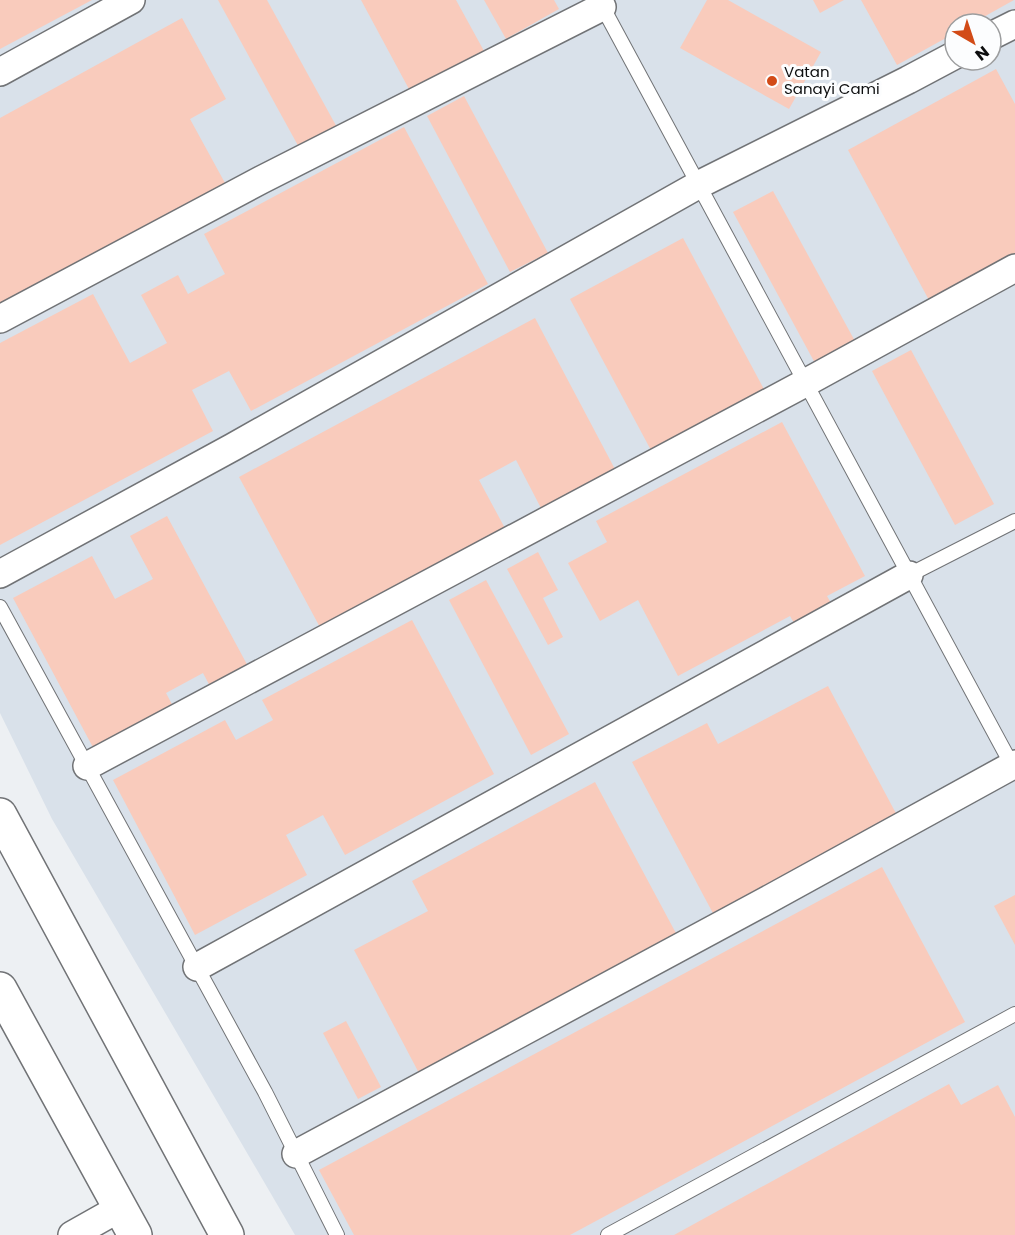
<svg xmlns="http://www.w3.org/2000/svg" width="1015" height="1235" font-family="Poppins,sans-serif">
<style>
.built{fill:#d9e1ea;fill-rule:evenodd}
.building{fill:#f9cbbc}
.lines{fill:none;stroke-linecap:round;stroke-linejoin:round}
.lane-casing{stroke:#717376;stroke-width:16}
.street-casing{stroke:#717376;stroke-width:30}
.secondary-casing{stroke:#717376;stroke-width:36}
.lane{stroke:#fff;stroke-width:14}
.street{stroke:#fff;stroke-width:27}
.secondary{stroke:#fff;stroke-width:33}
.poi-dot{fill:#d24b17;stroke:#fcfdfe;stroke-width:2}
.labels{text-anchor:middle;stroke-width:6;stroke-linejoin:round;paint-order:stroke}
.poi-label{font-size:15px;fill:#0c0d0e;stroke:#fcfdfe;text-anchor:start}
</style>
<rect width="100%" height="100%" fill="#edf0f3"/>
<path class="built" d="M 0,0 L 1015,0 L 1015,1235 L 295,1235 L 52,819 L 0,713 ZM 955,24 L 991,24 L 991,60 L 955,60 Z"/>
<g class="building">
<path d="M 0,0 L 92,0 L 0,49 Z"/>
<path d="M 218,0 L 267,0 L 339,131 L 301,151 Z"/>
<path d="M 361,0 L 456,0 L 484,51 L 410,91 Z"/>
<path d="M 484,0 L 554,0 L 559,9 L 506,39 Z"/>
<path d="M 707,0 L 728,0 L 821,52 L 789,109 L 680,48 Z"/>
<path d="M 813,0 L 844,0 L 820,13 Z"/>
<path d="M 861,0 L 1014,0 L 971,24 L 955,24 L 955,33 L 897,65 Z"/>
<path d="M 182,18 L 226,99 L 190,119 L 225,183 L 0,306 L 0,118 Z"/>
<path d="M 996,69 L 1015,104 L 1015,256 L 930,302 L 848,150 Z"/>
<path d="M 464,96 L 548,253 L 510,272 L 427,116 Z"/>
<path d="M 404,127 L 488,284 L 251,411 L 229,371 L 192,390 L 213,431 L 0,545 L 0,343 L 93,294 L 130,363 L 167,343 L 141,295 L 178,275 L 188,294 L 225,274 L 204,234 Z"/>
<path d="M 773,191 L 856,343 L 816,365 L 733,212 Z"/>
<path d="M 683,238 L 766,393 L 653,454 L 570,299 Z"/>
<path d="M 535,318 L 617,473 L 543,512 L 516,460 L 479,480 L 507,532 L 322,631 L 239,477 Z"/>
<path d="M 911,350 L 994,504 L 955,525 L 872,371 Z"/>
<path d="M 782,422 L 865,576 L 827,596 L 831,603 L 794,623 L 790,616 L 678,676 L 638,600 L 600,621 L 568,563 L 607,542 L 596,521 Z"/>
<path d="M 167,516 L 250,670 L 212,690 L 203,673 L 166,693 L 175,710 L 96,753 L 13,598 L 92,556 L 115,599 L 153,579 L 130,536 Z"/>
<path d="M 538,552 L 558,590 L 543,598 L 563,637 L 548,645 L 507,569 Z"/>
<path d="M 486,580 L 569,734 L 531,755 L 449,600 Z"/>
<path d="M 412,620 L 494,774 L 345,855 L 323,815 L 286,835 L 307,875 L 195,935 L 113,780 L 225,720 L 236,740 L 273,720 L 262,700 Z"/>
<path d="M 828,686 L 899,819 L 715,917 L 632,762 L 707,723 L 718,744 Z"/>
<path d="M 595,782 L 678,937 L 420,1075 L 354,950 L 428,911 L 412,881 Z"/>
<path d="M 882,867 L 965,1022 L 570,1235 L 354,1235 L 319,1170 Z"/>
<path d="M 1015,895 L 1015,945 L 994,906 Z"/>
<path d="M 346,1021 L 381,1087 L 358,1099 L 323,1033 Z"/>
<path d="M 949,1084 L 961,1105 L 998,1085 L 1015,1117 L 1015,1235 L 674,1235 Z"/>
</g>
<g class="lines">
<g class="lane-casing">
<g id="lane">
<path d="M 601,4 L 1014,769"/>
<path d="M 909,575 L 1015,521"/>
<path d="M 0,607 L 265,1092 L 337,1235"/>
<path d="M 608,1235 L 1015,1014"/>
</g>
</g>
<g class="street-casing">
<g id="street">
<path d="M 991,36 L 1015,24"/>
<path d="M 0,72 L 131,0"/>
<path d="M 0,319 L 261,180 L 602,7"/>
<path d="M 0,574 L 233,447 L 698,185 L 908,80 L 955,55"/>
<path d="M 87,766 L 805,383 L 1015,268"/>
<path d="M 197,967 L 909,575"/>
<path d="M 296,1154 L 762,903 L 1015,764"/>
<path d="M 72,1235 L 120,1208"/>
</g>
</g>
<g class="secondary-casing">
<g id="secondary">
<path d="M 0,815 L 227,1235"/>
<path d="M 0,989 L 135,1235"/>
</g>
</g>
<use href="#lane" class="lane"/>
<use href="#street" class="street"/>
<use href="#secondary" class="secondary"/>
</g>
<circle class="poi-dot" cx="772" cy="81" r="6"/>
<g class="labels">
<g class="poi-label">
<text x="784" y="77">Vatan<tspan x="784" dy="17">Sanayi Cami</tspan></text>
</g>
</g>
<g transform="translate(973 42) rotate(141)"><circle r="28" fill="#fcfdfe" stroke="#9c9d9e" stroke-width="1.5"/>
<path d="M0-4.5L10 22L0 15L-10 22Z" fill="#d24b17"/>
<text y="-9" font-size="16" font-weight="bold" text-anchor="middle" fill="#0c0d0e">N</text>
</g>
</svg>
